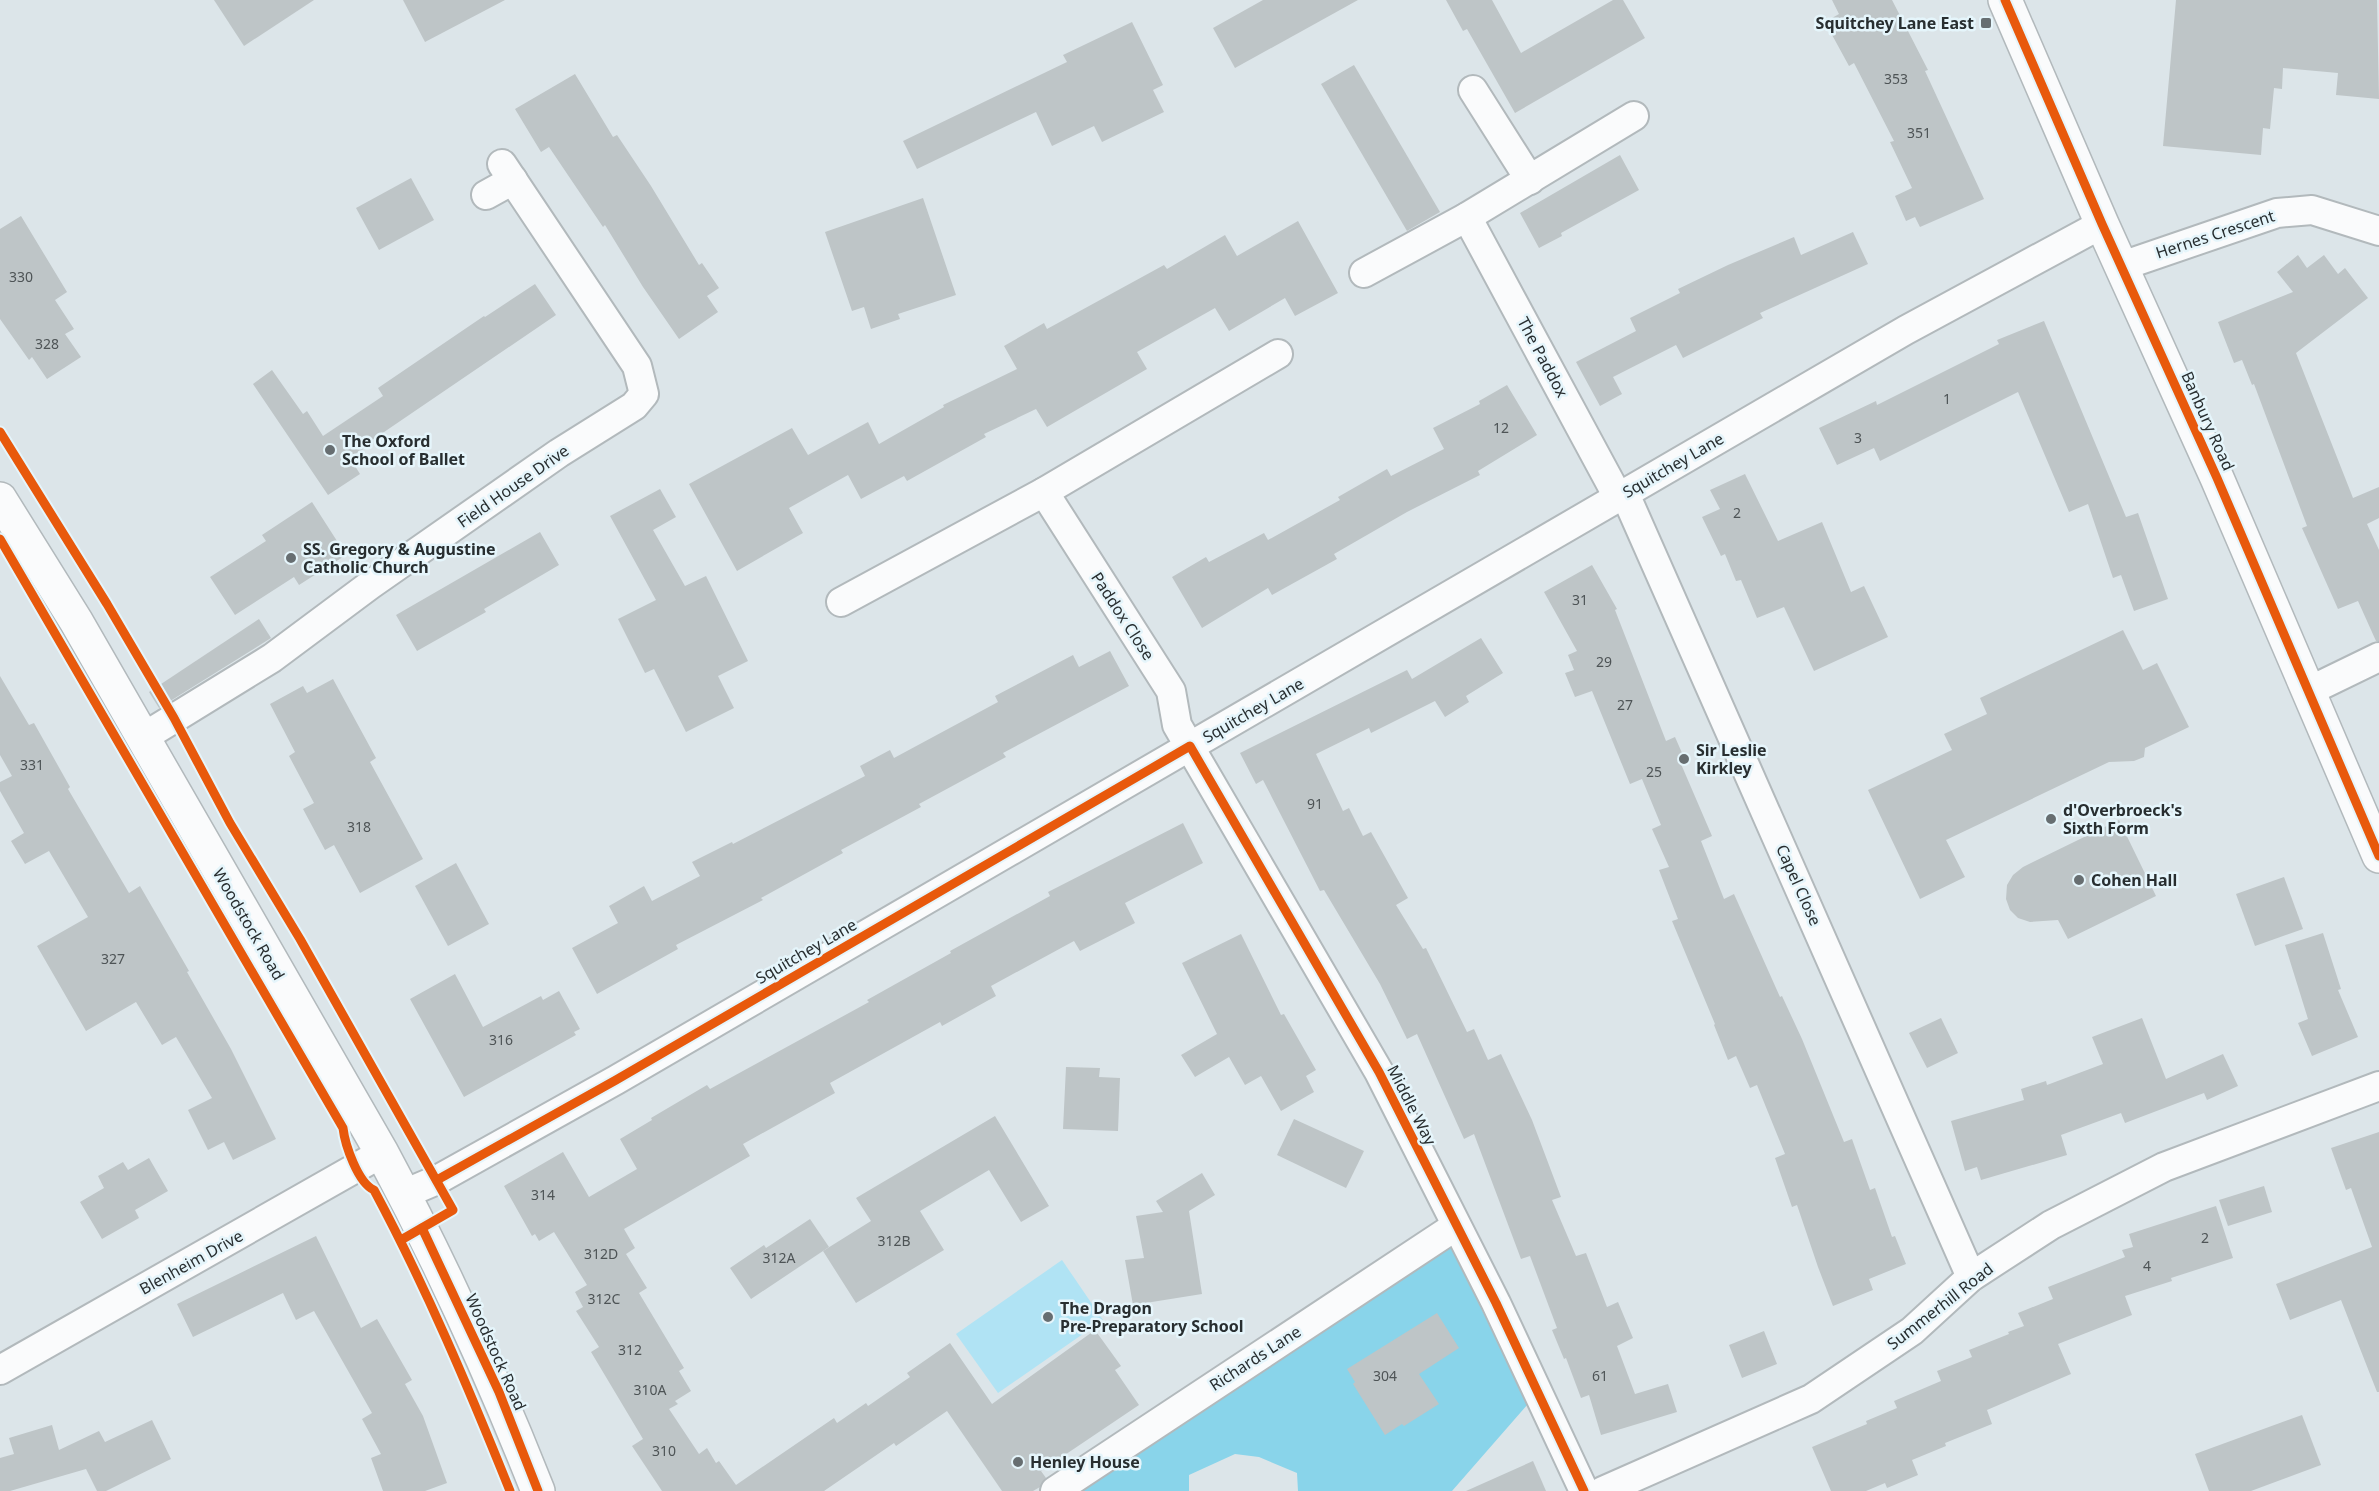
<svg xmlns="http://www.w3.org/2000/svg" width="2379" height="1491" font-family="'Noto Sans',sans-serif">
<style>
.green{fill:#b0e3f4}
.forest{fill:#89d4ea}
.building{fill:#bec5c7}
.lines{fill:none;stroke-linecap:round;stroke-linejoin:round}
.street-casing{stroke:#b2b9bc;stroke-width:32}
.primary-casing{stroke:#b2b9bc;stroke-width:36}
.street{stroke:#fafbfc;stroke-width:28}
.primary{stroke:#fafbfc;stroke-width:33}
.cycleway-casing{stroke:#e5f5fb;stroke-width:13}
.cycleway{stroke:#e8590c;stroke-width:9}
.poi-dot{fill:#676e71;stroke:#e5f5fb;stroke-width:2}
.labels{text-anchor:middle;stroke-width:5;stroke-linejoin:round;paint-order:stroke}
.number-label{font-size:14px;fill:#4e5456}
.poi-label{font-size:16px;font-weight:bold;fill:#282e30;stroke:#e5f5fb;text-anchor:start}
.street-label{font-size:16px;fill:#282e30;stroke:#e5f5fb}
</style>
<rect width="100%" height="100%" fill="#dce5e9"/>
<path class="green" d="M 1062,1260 L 1103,1320 L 998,1393 L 956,1334 Z"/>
<path class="forest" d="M 1450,1244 L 1528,1404 L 1452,1491 L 1298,1491 L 1297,1473 L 1259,1457 L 1235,1454 L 1189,1475 L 1189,1491 L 1070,1491 Z"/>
<g class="building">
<path d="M 214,0 L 314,0 L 244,46 Z"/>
<path d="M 403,0 L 505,0 L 425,42 Z"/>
<path d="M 1263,0 L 1358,0 L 1235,68 L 1213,28 Z"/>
<path d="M 1446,0 L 1492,0 L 1521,53 L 1613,0 L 1623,0 L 1645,38 L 1515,113 L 1467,29 L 1463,31 Z"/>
<path d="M 1832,0 L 1892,0 L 1928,70 L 1925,71 L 1984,199 L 1920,227 L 1915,217 L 1906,221 L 1895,196 L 1912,188 L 1890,142 L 1894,141 L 1854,63 L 1849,66 L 1825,22 L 1839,14 Z"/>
<path d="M 2176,0 L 2377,0 L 2379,99 L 2336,95 L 2338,73 L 2283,68 L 2282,89 L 2274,88 L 2270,129 L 2263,128 L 2261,155 L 2163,146 Z"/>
<path d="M 1132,22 L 1163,85 L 1153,90 L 1164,112 L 1102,142 L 1094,126 L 1052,146 L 1036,112 L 917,169 L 903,141 L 1067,62 L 1063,55 Z"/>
<path d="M 1354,65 L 1440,212 L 1407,231 L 1321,84 Z"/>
<path d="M 575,74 L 613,137 L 617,135 L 651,186 L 699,265 L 702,263 L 719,288 L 707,296 L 718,312 L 679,339 L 643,287 L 605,225 L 603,227 L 549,147 L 541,152 L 515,109 Z"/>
<path d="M 1620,155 L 1639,190 L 1561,233 L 1562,236 L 1539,248 L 1520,213 Z"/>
<path d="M 411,178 L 434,220 L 379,250 L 356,208 Z"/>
<path d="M 923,198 L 956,295 L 898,314 L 900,319 L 871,329 L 864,307 L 852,311 L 825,232 Z"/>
<path d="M 21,216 L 67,292 L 55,300 L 74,329 L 65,334 L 81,357 L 47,379 L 32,357 L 29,360 L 0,319 L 0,229 Z"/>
<path d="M 1298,221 L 1338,293 L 1295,316 L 1285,298 L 1229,331 L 1215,308 L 1137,352 L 1147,369 L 1047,427 L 1036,409 L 984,434 L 986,437 L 907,481 L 904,476 L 861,499 L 848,475 L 789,508 L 803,533 L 737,571 L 689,484 L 792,428 L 808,455 L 868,422 L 879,444 L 944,407 L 943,405 L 1017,369 L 1004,346 L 1044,323 L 1047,329 L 1164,265 L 1167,269 L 1225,235 L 1237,256 Z"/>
<path d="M 1853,232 L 1868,264 L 1760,313 L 1763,318 L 1683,358 L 1676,345 L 1613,377 L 1622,394 L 1600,406 L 1576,362 L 1636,331 L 1630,318 L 1680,293 L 1678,289 L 1728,265 L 1794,237 L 1801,255 Z"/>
<path d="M 2298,255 L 2307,268 L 2324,255 L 2338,274 L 2345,268 L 2368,298 L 2296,353 L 2353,498 L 2379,487 L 2379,518 L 2367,524 L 2379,550 L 2379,641 L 2376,641 L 2358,601 L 2338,609 L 2302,528 L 2307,526 L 2254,384 L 2252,385 L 2242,360 L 2234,363 L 2218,322 L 2293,292 L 2277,272 Z"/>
<path d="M 535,284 L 556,315 L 365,445 L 366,447 L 350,458 L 360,474 L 328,495 L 253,384 L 272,370 L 303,414 L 307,411 L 323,436 L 383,396 L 378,388 L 484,316 L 485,317 Z"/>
<path d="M 2044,321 L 2126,517 L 2138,513 L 2168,599 L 2134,611 L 2121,575 L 2113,578 L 2088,504 L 2069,512 L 2018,392 L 1880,461 L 1874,448 L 1837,465 L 1819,428 L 1876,401 L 1877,405 L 1999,344 L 1997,340 Z"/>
<path d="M 1507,385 L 1537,435 L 1478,471 L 1480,475 L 1407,512 L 1334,554 L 1337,559 L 1272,595 L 1268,588 L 1202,628 L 1172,577 L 1206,557 L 1209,562 L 1264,533 L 1268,540 L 1340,500 L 1338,497 L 1387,469 L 1391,476 L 1444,449 L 1433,428 L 1480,404 L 1479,401 Z"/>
<path d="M 1745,474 L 1778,541 L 1822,522 L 1851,592 L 1864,586 L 1888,637 L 1814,671 L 1784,607 L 1757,618 L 1741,580 L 1736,581 L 1725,554 L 1721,556 L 1702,517 L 1720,509 L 1710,490 Z"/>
<path d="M 660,489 L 676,517 L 653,530 L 685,586 L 706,576 L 748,661 L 718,676 L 734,708 L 686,732 L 654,669 L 645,673 L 618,619 L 656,600 L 610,516 Z"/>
<path d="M 312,502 L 346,555 L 299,585 L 294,577 L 235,615 L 210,577 L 266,541 L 262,535 Z"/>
<path d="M 540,532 L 559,565 L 484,609 L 486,612 L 417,651 L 396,615 Z"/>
<path d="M 1592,565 L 1617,609 L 1615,610 L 1666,741 L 1675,737 L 1686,762 L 1681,764 L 1712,836 L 1701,841 L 1724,899 L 1734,894 L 1780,997 L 1782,996 L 1802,1039 L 1844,1142 L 1852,1139 L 1870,1190 L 1875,1188 L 1892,1237 L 1895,1236 L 1906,1264 L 1869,1279 L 1873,1290 L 1833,1306 L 1818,1267 L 1797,1205 L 1792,1207 L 1775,1158 L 1785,1154 L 1757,1085 L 1750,1088 L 1736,1056 L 1728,1060 L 1714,1025 L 1715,1024 L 1672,921 L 1678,919 L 1659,870 L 1669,867 L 1652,829 L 1661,825 L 1642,779 L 1630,784 L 1592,691 L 1575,697 L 1565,673 L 1574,670 L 1568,655 L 1577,651 L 1544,592 Z"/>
<path d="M 259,619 L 271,638 L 159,708 L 149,692 Z"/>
<path d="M 2123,630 L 2143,670 L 2157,663 L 2189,727 L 2145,748 L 2144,757 L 2134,761 L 2109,762 L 1946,840 L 1965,877 L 1920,899 L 1868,790 L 1952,750 L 1944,734 L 1987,714 L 1980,698 Z"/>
<path d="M 1481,638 L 1503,673 L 1466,696 L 1469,702 L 1445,717 L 1435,701 L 1371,733 L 1369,728 L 1316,754 L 1343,811 L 1349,808 L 1363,836 L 1371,832 L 1408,898 L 1396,905 L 1423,949 L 1426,948 L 1467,1032 L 1474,1029 L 1488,1060 L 1501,1054 L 1532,1120 L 1561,1197 L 1552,1200 L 1576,1256 L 1586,1253 L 1607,1307 L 1618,1302 L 1633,1338 L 1617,1346 L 1635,1394 L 1668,1384 L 1677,1412 L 1601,1435 L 1589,1395 L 1581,1398 L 1566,1358 L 1564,1359 L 1552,1330 L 1557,1328 L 1530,1256 L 1521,1259 L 1474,1134 L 1464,1139 L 1417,1034 L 1407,1039 L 1380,984 L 1324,890 L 1320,891 L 1263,780 L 1256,784 L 1240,753 L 1407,670 L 1412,679 Z"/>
<path d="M 1110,651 L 1129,686 L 1003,753 L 1006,757 L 919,804 L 921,807 L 841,850 L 843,853 L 761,898 L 763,900 L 676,945 L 678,949 L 597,994 L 572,948 L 618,923 L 609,906 L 644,886 L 652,901 L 700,876 L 692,862 L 732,842 L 733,844 L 865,776 L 860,766 L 890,750 L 894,758 L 998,702 L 995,696 L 1073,655 L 1079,667 Z"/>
<path d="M 0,676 L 29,725 L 34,723 L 70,787 L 68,789 L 129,893 L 140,886 L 189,971 L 187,972 L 231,1049 L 276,1139 L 233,1160 L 224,1142 L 208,1150 L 188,1110 L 212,1098 L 176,1037 L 162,1045 L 136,1002 L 86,1031 L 37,946 L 88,917 L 49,851 L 25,864 L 11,841 L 24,833 L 0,791 L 0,782 L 12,776 L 0,755 Z"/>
<path d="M 333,679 L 376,758 L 370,762 L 423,859 L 360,893 L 334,845 L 325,850 L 303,809 L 314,803 L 289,756 L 295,752 L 270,704 L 303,686 L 307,693 Z"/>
<path d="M 2119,820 L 2156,896 L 2068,939 L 2058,920 L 2030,922 L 2018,918 L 2010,910 L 2006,899 L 2007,885 L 2013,875 L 2023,867 Z"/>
<path d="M 1183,823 L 1203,863 L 1125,903 L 1135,923 L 1080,951 L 1074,941 L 991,986 L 996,996 L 942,1026 L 940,1022 L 830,1083 L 835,1093 L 743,1144 L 750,1156 L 624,1229 L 635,1248 L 626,1254 L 647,1288 L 639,1293 L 684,1368 L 679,1371 L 691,1391 L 675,1401 L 678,1404 L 669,1409 L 699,1454 L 707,1448 L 716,1463 L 719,1461 L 736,1485 L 834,1418 L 837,1423 L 866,1403 L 868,1406 L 910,1377 L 907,1373 L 950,1343 L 992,1404 L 1095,1330 L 1121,1366 L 1115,1370 L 1139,1405 L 1041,1471 L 1046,1478 L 1040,1487 L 1033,1491 L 1002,1491 L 947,1411 L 896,1446 L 894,1443 L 824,1491 L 662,1491 L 632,1446 L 643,1439 L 591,1352 L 599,1347 L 576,1311 L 583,1307 L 575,1292 L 587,1285 L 554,1232 L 539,1241 L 535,1234 L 532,1236 L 504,1186 L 563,1152 L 589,1197 L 637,1169 L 620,1139 L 652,1120 L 651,1118 L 707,1085 L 710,1089 L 869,1002 L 867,1000 L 951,953 L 950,951 L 1050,896 L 1048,892 Z"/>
<path d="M 456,863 L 489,924 L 448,946 L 415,886 Z"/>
<path d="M 2284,877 L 2303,929 L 2255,946 L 2236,894 Z"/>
<path d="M 2323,933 L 2341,989 L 2338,990 L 2358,1037 L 2312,1056 L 2298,1023 L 2308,1019 L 2285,945 Z"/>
<path d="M 1241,934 L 1281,1015 L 1284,1014 L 1316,1070 L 1306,1076 L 1314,1092 L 1281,1111 L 1261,1076 L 1245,1085 L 1229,1057 L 1195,1077 L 1181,1055 L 1217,1034 L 1182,963 Z"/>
<path d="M 455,974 L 483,1027 L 541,996 L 543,1000 L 559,991 L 580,1029 L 574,1032 L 576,1035 L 464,1097 L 410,999 Z"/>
<path d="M 1941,1018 L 1958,1053 L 1927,1068 L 1909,1033 Z"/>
<path d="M 2142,1018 L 2166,1079 L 2223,1054 L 2238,1086 L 2207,1100 L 2204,1093 L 2125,1123 L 2121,1113 L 2061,1135 L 2067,1155 L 1981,1180 L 1977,1167 L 1965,1171 L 1951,1121 L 2024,1100 L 2021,1089 L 2046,1081 L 2047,1085 L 2103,1064 L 2092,1037 Z"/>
<path d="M 1066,1067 L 1100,1068 L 1099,1077 L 1120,1078 L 1118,1131 L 1063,1129 Z"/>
<path d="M 995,1116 L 1049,1206 L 1021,1222 L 989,1170 L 920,1211 L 944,1250 L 856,1303 L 823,1251 L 871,1221 L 856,1198 Z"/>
<path d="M 1294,1119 L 1364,1151 L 1346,1188 L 1277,1155 Z"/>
<path d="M 2379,1132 L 2379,1392 L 2377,1392 L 2341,1300 L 2290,1320 L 2276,1284 L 2372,1247 L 2351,1188 L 2346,1190 L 2331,1148 Z"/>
<path d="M 149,1158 L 168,1191 L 135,1210 L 139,1218 L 102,1239 L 80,1202 L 104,1188 L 98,1176 L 123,1162 L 128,1170 Z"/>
<path d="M 1202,1173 L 1215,1195 L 1189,1211 L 1202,1294 L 1133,1305 L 1125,1260 L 1144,1258 L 1136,1216 L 1163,1212 L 1156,1201 Z"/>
<path d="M 2264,1186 L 2272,1212 L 2228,1226 L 2219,1200 Z"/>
<path d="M 2216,1206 L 2233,1258 L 2171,1278 L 2172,1281 L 2125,1296 L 2132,1315 L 2058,1344 L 2071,1374 L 1987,1410 L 1992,1424 L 1945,1443 L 1946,1446 L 1912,1460 L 1918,1475 L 1887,1488 L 1885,1483 L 1866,1491 L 1831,1491 L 1812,1447 L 1867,1424 L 1866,1421 L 1897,1408 L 1894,1401 L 1941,1381 L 1937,1371 L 1972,1357 L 1969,1350 L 2009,1334 L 2008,1332 L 2024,1326 L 2018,1313 L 2053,1299 L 2048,1287 L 2125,1257 L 2122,1250 L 2133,1247 L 2129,1234 Z"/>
<path d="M 810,1219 L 829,1247 L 751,1299 L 730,1268 L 764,1245 L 766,1248 Z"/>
<path d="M 316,1236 L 361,1328 L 377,1319 L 412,1380 L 405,1384 L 423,1416 L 447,1483 L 425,1491 L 383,1491 L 371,1458 L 381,1454 L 362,1419 L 372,1413 L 314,1311 L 296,1320 L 283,1293 L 193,1337 L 177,1304 Z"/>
<path d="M 1437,1313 L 1459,1348 L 1419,1374 L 1439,1404 L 1404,1426 L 1402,1424 L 1385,1435 L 1353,1384 L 1355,1382 L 1347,1369 Z"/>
<path d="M 1764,1331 L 1777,1364 L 1742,1378 L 1729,1345 Z"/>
<path d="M 2302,1415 L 2321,1465 L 2251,1491 L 2209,1491 L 2195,1454 Z"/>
<path d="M 152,1420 L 171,1459 L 106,1491 L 97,1491 L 86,1469 L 10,1491 L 0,1491 L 0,1458 L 14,1454 L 9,1438 L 52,1425 L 59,1450 L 99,1431 L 105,1442 Z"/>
<path d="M 1533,1461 L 1546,1491 L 1466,1491 Z"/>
</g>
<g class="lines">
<g class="street-casing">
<g id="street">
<path d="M 1473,90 L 1530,180"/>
<path d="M 486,195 L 513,180"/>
<path d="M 1467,217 L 1618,497"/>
<path d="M 2122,266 L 2277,213 L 2312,210 L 2379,231"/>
<path d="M 1364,273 L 1467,217 L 1634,116"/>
<path d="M 1044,492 L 1171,691 L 1177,725 L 1379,1072 L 1496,1303 L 1584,1491"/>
<path d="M 1625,494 L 1971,1277"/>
<path d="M 841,602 L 1044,492 L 1278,354"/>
<path d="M 2309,691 L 2379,657"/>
<path d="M 142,738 L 272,658 L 370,585 L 559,453 L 634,406 L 644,394 L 637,366 L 502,164"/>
<path d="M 404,1194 L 437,1180 L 616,1080 L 1906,330 L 2102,224"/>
<path d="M 0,1370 L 382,1153"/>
<path d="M 1055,1491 L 1456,1226"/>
<path d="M 1603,1491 L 1811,1399 L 1912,1331 L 1971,1277 L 2051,1225 L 2164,1167 L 2379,1086"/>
</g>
</g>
<g class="primary-casing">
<g id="primary">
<path d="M 2005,0 L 2102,224 L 2217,478 L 2379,856"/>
<path d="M 0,499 L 76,621 L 382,1153 C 441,1263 492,1375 538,1491"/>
</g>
</g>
<use href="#street" class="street"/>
<use href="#primary" class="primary"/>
<g class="cycleway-casing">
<g id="cycleway">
<path d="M 2005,0 L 2102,224 L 2217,478 L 2379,856"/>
<path d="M 0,432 L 107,604 L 174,718 L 230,823 L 300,939 L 453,1210 L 401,1240"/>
<path d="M 0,539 L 343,1128 C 345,1145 358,1183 374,1190 C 426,1287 469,1389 510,1491"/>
<path d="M 437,1180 L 616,1080 L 1190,746 L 1379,1072 L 1496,1303 L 1584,1491"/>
<path d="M 422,1228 L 499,1392 L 538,1491"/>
</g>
</g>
<use href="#cycleway" class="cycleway"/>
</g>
<g class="poi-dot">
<rect x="1980" y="17" width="12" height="12" rx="3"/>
<circle cx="330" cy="450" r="6"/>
<circle cx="291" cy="558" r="6"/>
<circle cx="1684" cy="759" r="6"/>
<circle cx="2051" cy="819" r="6"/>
<circle cx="2079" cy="880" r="6"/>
<circle cx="1048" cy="1317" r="6"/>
<circle cx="1018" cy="1462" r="6"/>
</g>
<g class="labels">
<g class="number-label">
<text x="1896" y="84">353</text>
<text x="1919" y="138">351</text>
<text x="21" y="282">330</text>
<text x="47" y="349">328</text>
<text x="1947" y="404">1</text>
<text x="1501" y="433">12</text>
<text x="1858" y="443">3</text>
<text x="1737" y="518">2</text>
<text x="1580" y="605">31</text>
<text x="1604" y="667">29</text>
<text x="1625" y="710">27</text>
<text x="32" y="770">331</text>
<text x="1654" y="777">25</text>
<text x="1315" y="809">91</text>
<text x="359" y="832">318</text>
<text x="113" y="964">327</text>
<text x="501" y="1045">316</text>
<text x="543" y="1200">314</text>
<text x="2205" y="1243">2</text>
<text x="894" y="1246">312B</text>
<text x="601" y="1259">312D</text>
<text x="779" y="1263">312A</text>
<text x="2147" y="1271">4</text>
<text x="604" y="1304">312C</text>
<text x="630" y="1355">312</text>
<text x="1385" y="1381">304</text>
<text x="1600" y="1381">61</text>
<text x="650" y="1395">310A</text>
<text x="664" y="1456">310</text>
</g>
<g class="poi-label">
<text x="1974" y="29" text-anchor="end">Squitchey Lane East</text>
<text x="342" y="447">The Oxford<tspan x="342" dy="18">School of Ballet</tspan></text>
<text x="303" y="555">SS. Gregory &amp; Augustine<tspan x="303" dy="18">Catholic Church</tspan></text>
<text x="1696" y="756">Sir Leslie<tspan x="1696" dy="18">Kirkley</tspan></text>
<text x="2063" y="816">d'Overbroeck's<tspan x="2063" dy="18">Sixth Form</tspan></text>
<text x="2091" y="886">Cohen Hall</text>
<text x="1060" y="1314">The Dragon<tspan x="1060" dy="18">Pre-Preparatory School</tspan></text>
<text x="1030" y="1468">Henley House</text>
</g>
<g class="street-label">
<text transform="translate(2215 234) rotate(-18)" y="6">Hernes Crescent</text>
<text transform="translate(1543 357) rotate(62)" y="6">The Paddox</text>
<text transform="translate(2208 421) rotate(66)" y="6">Banbury Road</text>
<text transform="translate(1673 465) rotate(-30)" y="6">Squitchey Lane</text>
<text transform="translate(513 486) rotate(-35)" y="6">Field House Drive</text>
<text transform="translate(1123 616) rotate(57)" y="6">Paddox Close</text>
<text transform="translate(1253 710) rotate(-30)" y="6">Squitchey Lane</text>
<text transform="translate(1799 885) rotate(66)" y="6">Capel Close</text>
<text transform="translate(249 924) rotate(60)" y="6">Woodstock Road</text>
<text transform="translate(806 951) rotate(-30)" y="6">Squitchey Lane</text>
<text transform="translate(1412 1105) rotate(63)" y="6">Middle Way</text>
<text transform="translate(191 1262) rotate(-29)" y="6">Blenheim Drive</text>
<text transform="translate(1940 1306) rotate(-38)" y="6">Summerhill Road</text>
<text transform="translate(496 1352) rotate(66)" y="6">Woodstock Road</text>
<text transform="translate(1255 1358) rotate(-33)" y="6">Richards Lane</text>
</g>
</g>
</svg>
